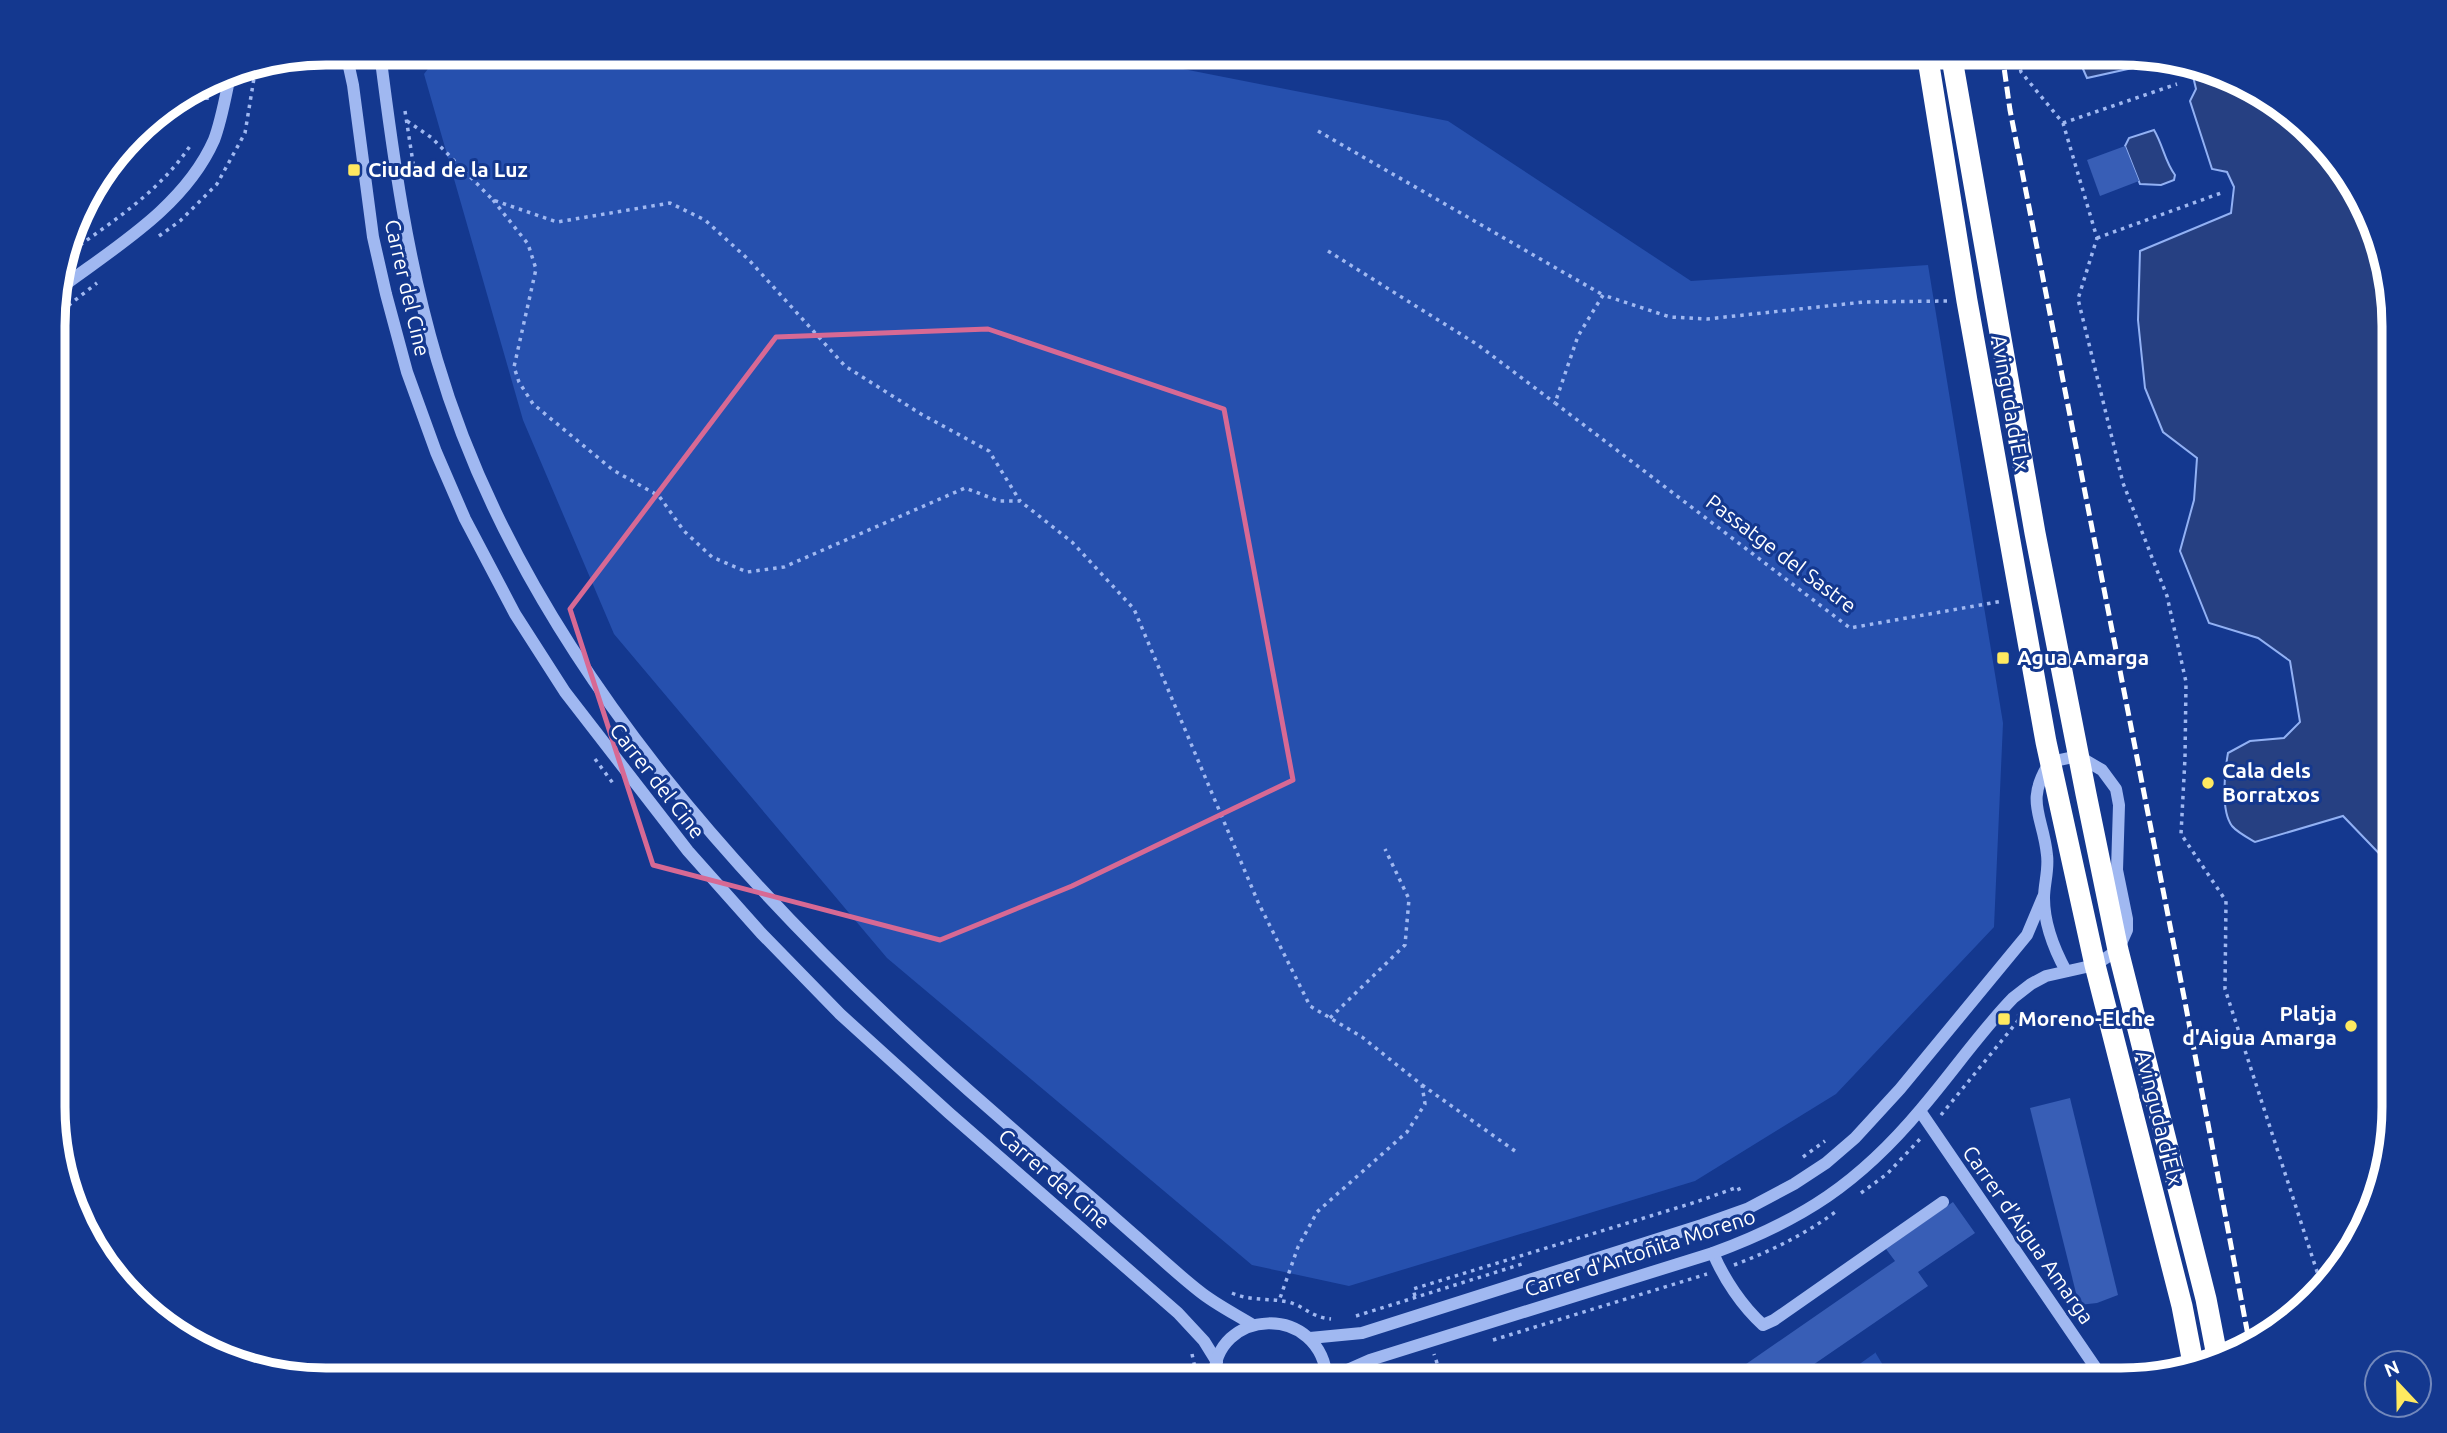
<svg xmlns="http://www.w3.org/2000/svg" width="2447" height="1433" font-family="Ubuntu,sans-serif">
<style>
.green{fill:#2650ae}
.water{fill:#264082;stroke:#92b1f4;stroke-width:2}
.building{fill:#385eb6}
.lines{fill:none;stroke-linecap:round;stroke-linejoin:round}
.path{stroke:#a0b8f1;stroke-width:3.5;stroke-dasharray:3.5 5;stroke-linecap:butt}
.minor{stroke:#a0b8f1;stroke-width:12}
.highway{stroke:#fff;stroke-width:21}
.rail{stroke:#fff;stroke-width:5;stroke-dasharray:12 5;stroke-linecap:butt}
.marked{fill:none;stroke:#d76994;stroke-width:5;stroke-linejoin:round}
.poi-dot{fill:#ffe960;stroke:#14388f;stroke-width:2.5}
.labels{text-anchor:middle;stroke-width:6;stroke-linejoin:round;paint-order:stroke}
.poi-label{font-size:21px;font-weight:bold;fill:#fff;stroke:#14388f;text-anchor:start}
.street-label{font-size:21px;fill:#fff;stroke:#14388f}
.rim{fill:none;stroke:#fff;stroke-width:9}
</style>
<rect width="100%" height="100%" fill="#14388f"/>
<g class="green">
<path d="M 440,53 L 1102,53 L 1448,121 L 1691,281 L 1928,265 L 2003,723 L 1994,927 L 1836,1094 L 1695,1181 L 1349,1286 L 1252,1265 L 887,958 L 614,634 L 523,420 L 424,74 Z"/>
<path d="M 1875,1352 L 1892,1380 L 1837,1380 L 1875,1353 Z"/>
</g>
<g class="water">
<path d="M 2076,53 L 2122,53 L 2173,59 L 2087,78 Z"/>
<path d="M 2175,60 L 2193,62 L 2258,89 L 2349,174 L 2380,238 L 2394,307 L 2394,869 L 2343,816 L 2255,842 C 2248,838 2237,832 2232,826 C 2220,810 2225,770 2228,753 L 2250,741 L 2284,738 L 2300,722 L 2290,661 L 2258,638 L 2209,623 L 2180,551 L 2194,500 L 2197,458 L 2163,432 L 2145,388 L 2138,320 L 2140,251 L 2231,213 L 2234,187 L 2227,172 L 2212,169 L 2190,101 L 2196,89 L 2192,72 Z"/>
<path d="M 2154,130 C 2163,145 2165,162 2175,175 L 2174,180 L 2161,185 L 2140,184 L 2125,146 L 2129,138 Z"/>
</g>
<g class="building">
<path d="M 2125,146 L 2139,181 L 2100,196 L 2087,160 Z"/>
<path d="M 2070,1098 L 2118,1295 L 2097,1303 L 2079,1305 L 2030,1108 Z"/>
<path d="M 1953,1202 L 1975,1233 L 1918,1272 L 1928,1286 L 1791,1380 L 1723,1380 L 1895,1261 L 1886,1249 Z"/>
</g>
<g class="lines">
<g class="path">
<path d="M 2017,53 L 2021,72 L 2063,123 L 2097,238 L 2078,299 L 2123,483 L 2167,596 L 2186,682 L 2185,758 L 2181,834 L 2226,901 L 2225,989 L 2323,1290"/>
<path d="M 207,100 L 208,81"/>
<path d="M 405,111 L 414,169"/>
<path d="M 407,121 L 432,138 L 493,200 L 557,222 L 670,203 L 705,220 L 749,260 L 845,366 L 921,414 L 989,451 L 1020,501"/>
<path d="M 2063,123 L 2177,84"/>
<path d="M 1318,131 L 1603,295"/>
<path d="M 493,200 L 528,244 L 536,269 L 514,367 L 519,382 L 533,404 L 613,470 L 659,496 L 684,531 L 712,557 L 747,572 L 784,567 L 965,488 L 999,501 L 1020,501 L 1072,542 L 1134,609 L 1258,902 L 1310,1006 L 1362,1037 L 1422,1085 L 1425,1104 L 1407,1132 L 1317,1212 L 1298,1247 L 1279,1301"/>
<path d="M 159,236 L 180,221 L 217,184 L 245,133 L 256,66"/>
<path d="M 2097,238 L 2221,193"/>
<path d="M 1328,251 L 1478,345 L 1555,403"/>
<path d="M 66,255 C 113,221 160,192 192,143"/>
<path d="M 1947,301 L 1864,302 L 1707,319 L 1670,317 L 1603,295 L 1578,336 L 1555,403 L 1850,628 L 2003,601"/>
<path d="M 55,316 L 97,283"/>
<path d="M 595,759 L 615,786"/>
<path d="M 1330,1018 L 1405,945 L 1409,899 L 1385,849"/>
<path d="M 1422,1085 L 1515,1151"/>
<path d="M 1941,1115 L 2021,1017 L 2017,1013"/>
<path d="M 1803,1157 L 1825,1141"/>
<path d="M 1861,1193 L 1887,1174 L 1920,1139"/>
<path d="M 1734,1265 C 1771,1251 1806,1234 1838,1210"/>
<path d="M 1232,1293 C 1250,1301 1269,1298 1288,1302 C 1305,1306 1310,1317 1331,1319"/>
<path d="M 1415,1296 L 1413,1289 L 1696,1202 L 1738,1187 L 1741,1194"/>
<path d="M 1356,1316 L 1522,1264"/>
<path d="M 1493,1340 L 1707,1274"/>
<path d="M 1192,1354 L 1197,1377"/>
<path d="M 1392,1380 L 1438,1366 L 1434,1354"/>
</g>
<g class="minor">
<path d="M 346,53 L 353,85 L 373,237 L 386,294 L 407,372 L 436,452 L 465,519 L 515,614 L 565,692 L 688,851 L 761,933 L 840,1014 L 949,1113 L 1178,1313 L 1204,1341 L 1217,1362"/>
<path d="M 380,53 C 393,156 407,259 437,360 C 525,661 767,916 999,1117 C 1043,1156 1088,1194 1132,1233 C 1154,1252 1176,1273 1199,1291 C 1215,1304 1235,1314 1253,1325"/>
<path d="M 55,292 C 112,249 184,208 214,140 C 222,119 226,93 231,71"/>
<path d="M 1920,1111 L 2104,1380"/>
<path d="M 1713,1253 C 1724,1279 1742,1306 1763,1325 L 1774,1320 L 1943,1202"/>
<path d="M 1310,1338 L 1362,1333 L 1702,1225 L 1747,1209 L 1794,1184 L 1826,1163 L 1855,1138 L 1900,1089 L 2027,935 L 2043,897"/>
<path d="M 1327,1379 L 1370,1360 L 1713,1253 C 1803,1220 1859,1183 1921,1109 C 1952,1073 1980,1032 2013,998 L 2031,984 L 2046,976 L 2095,965 L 2118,950 L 2127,930 L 2127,919 L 2117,870 L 2119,805 L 2116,789 L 2102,770 L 2078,756 L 2050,762 C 2024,802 2043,815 2047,855 C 2049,870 2044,884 2044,898 C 2044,924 2054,949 2066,971"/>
<path d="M 1214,1380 C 1213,1307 1322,1302 1327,1380"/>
</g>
<g class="highway">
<path d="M 1927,53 L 1967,301 L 2046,742 L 2095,965 L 2182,1306 L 2193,1363"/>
<path d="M 1951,53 L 2035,533 L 2086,794 L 2118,950 L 2206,1299 L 2217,1356"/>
</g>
<path class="rail" d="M 2002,53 L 2010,110 L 2185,1002 L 2250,1346"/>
</g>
<path class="marked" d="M 988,329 L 1224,409 L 1293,780 L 1072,886 L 940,940 L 653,865 L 570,609 L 776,337 Z"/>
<g class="poi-dot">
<rect x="347" y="163" width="14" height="14" rx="3.5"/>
<rect x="1996" y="651" width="14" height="14" rx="3.5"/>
<circle cx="2208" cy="783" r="7"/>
<rect x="1997" y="1012" width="14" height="14" rx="3.5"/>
<circle cx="2351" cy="1026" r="7"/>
</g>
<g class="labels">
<g class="poi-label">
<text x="368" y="177">Ciudad de la Luz</text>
<text x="2017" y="665">Agua Amarga</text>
<text x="2222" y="778">Cala dels<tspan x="2222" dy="24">Borratxos</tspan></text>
<text x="2337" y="1021" text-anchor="end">Platja<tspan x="2337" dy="24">d'Aigua Amarga</tspan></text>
<text x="2018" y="1026">Moreno-Elche</text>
</g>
<g class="street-label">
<text transform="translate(407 288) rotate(77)" y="7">Carrer del Cine</text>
<text transform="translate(2010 403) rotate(80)" y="7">Avinguda d'Elx</text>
<text transform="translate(1781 554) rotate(37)" y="7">Passatge del Sastre</text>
<text transform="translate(657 781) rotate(52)" y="7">Carrer del Cine</text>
<text transform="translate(2159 1118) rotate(76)" y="7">Avinguda d'Elx</text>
<text transform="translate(1054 1179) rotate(41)" y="7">Carrer del Cine</text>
<text transform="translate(2028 1235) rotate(55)" y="7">Carrer d'Aigua Amarga</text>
<text transform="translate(1640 1253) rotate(-18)" y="7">Carrer d'Antoñita Moreno</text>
</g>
</g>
<path d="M0 0H2447V1433H0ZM326 65H2121A261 261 0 0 1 2382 326V1107A261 261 0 0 1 2121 1368H326A261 261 0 0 1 65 1107V326A261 261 0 0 1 326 65Z" fill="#14388f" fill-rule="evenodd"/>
<path class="rim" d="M326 65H2121A261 261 0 0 1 2382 326V1107A261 261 0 0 1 2121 1368H326A261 261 0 0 1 65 1107V326A261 261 0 0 1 326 65Z"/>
<g transform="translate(2398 1384) rotate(338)"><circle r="33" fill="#14388f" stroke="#7288bc" stroke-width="2"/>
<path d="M0-5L12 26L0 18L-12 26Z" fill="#ffe960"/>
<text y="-10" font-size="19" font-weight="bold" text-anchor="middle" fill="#ffffff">N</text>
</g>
</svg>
